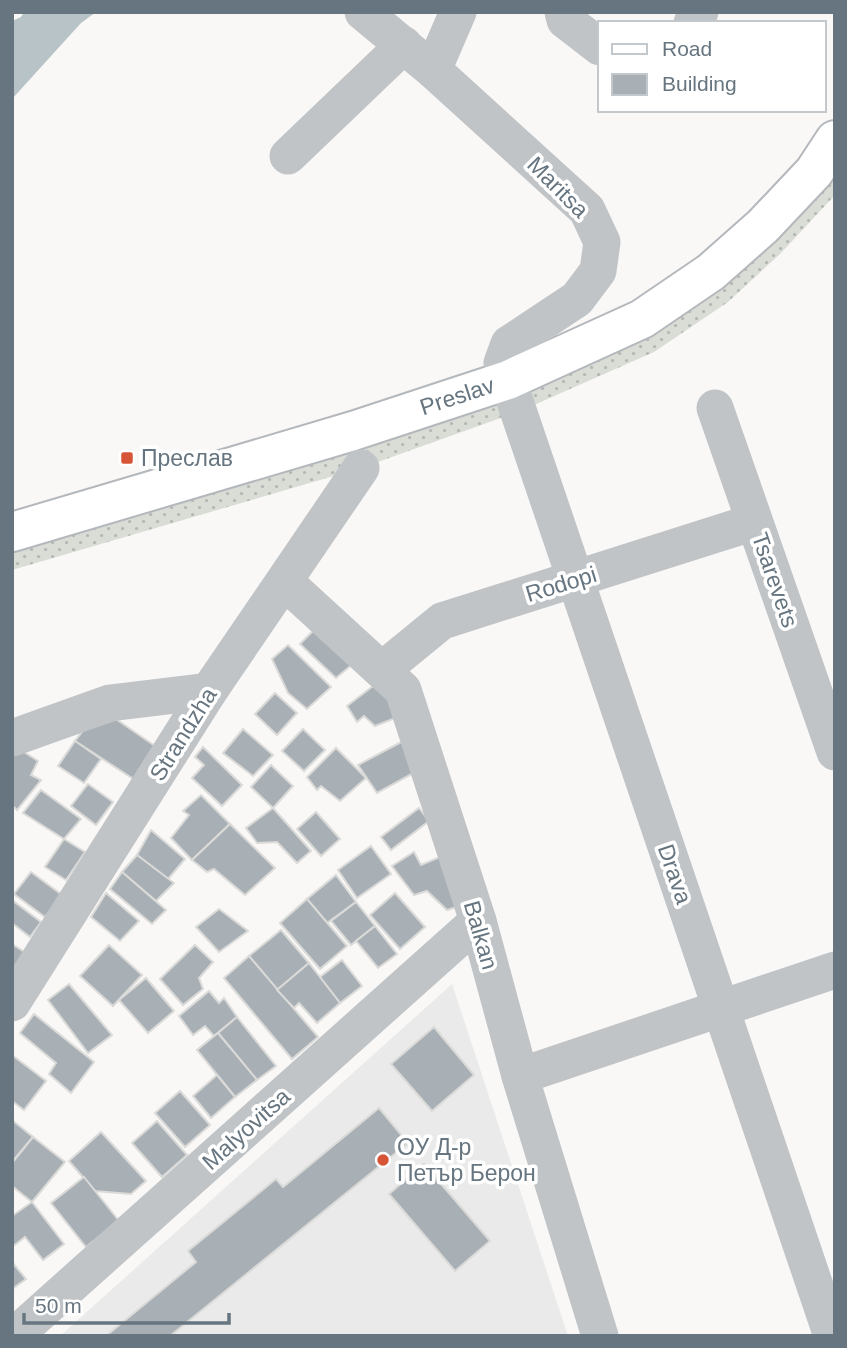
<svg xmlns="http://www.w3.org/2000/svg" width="847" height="1348" font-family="Helvetica,sans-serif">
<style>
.built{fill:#e9eae9}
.grass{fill:url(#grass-dots)}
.water{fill:#b7c3c7}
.building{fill:#a8afb5;stroke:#dadad9;stroke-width:2}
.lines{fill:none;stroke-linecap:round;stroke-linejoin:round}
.major-casing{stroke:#b4b8bc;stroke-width:42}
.minor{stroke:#c0c4c7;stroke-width:37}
.major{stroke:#fff;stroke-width:38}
.poi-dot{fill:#d75537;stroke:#fff;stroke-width:2.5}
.labels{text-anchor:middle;stroke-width:7;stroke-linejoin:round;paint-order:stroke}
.street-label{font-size:23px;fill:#66757f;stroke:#fff}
.poi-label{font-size:23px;fill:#66757f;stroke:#fff;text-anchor:start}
</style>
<defs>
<pattern id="grass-dots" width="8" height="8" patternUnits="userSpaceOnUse" patternTransform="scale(1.75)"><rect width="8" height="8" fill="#d9ddd6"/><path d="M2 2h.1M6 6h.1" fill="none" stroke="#b4b8b3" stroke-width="1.8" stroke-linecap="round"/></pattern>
</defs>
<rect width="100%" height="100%" fill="#f9f8f6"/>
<path class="built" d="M 452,984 L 568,1336 L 60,1336 Z"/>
<path class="grass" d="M 835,140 L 835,195 L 781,253 L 728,302 L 654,352 L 518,412 L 361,468 L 12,570 L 12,532 L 642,319 Z"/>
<path class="water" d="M 24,12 L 96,12 L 81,23 L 12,99 L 12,21 L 21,17 Z"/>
<g class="building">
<path d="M 321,623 L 360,658 L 336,678 L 300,644 Z"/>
<path d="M 288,645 L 331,687 L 307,709 L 288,693 L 272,659 Z"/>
<path d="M 381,680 L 398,717 L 375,726 L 364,716 L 357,722 L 347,706 Z"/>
<path d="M 275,693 L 297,713 L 277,735 L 255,714 Z"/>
<path d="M 110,715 L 155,746 L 135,780 L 75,741 L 89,723 Z"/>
<path d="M 243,729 L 273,755 L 253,776 L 223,753 Z"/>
<path d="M 303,729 L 325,750 L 304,771 L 282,751 Z"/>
<path d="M 405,740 L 419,770 L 377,793 L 358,765 Z"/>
<path d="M 75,741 L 101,759 L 84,783 L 58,766 Z"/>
<path d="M 13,745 L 38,761 L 31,775 L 41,780 L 17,810 L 12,805 Z"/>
<path d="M 203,747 L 242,785 L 222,806 L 192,778 L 204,765 L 195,757 Z"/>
<path d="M 336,748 L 366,778 L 340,801 L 321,786 L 317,790 L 307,777 Z"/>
<path d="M 271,765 L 293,786 L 273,808 L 251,787 Z"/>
<path d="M 88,784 L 113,802 L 96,825 L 71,806 Z"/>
<path d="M 41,790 L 81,819 L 64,839 L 23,813 Z"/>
<path d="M 201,795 L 230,824 L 192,860 L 171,838 L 189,815 L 183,811 Z"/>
<path d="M 273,808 L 311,851 L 297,863 L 277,842 L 257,843 L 246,828 Z"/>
<path d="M 419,808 L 429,821 L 391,850 L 381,837 Z"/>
<path d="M 316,812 L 340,839 L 321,856 L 297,829 Z"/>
<path d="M 230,824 L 275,868 L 245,895 L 214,869 L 207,872 L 192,860 Z"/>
<path d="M 151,830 L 185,859 L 168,879 L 137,855 Z"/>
<path d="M 64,839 L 85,852 L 66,880 L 45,867 Z"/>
<path d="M 371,846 L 391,874 L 357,898 L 338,870 Z"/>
<path d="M 414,852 L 421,865 L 447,854 L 466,904 L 447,910 L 427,891 L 414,895 L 392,866 Z"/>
<path d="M 137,855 L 174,883 L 156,901 L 122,872 Z"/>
<path d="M 31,872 L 62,895 L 45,917 L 14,894 Z"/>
<path d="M 122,872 L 166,910 L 152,924 L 110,889 Z"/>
<path d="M 336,875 L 356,902 L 327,923 L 307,899 Z"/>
<path d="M 106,893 L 139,921 L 120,941 L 91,917 Z"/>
<path d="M 395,893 L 425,927 L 400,949 L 370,915 Z"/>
<path d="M 307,899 L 347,946 L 320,969 L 280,923 Z"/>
<path d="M 12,900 L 41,922 L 30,937 L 12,923 Z"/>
<path d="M 356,902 L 375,926 L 351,945 L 331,921 Z"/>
<path d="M 219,909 L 248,931 L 219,952 L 196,927 Z"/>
<path d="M 375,926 L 397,954 L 378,968 L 356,941 Z"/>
<path d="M 281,930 L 309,963 L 277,990 L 249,956 Z"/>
<path d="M 12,944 L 26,953 L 12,971 Z"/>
<path d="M 109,945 L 142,975 L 113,1006 L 80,976 Z"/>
<path d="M 195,945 L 213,962 L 199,978 L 203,989 L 183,1005 L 160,979 Z"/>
<path d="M 249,956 L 318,1037 L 292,1059 L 224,978 Z"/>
<path d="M 342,960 L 362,986 L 340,1003 L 320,977 Z"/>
<path d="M 309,963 L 340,1003 L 317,1023 L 299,1003 L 294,1008 L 277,990 Z"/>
<path d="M 146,978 L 174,1011 L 148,1033 L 119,1000 Z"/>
<path d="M 69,984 L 112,1035 L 88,1053 L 48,1000 Z"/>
<path d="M 209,991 L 219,1003 L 224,998 L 237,1017 L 214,1036 L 205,1026 L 193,1035 L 179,1016 Z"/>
<path d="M 34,1014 L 94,1062 L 71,1093 L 49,1074 L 56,1063 L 20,1033 Z"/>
<path d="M 237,1017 L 276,1066 L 257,1080 L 218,1033 Z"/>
<path d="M 434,1027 L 474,1075 L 432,1111 L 391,1064 Z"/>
<path d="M 218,1033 L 257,1080 L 235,1097 L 197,1050 Z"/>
<path d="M 12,1055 L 46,1081 L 24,1110 L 12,1101 Z"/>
<path d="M 217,1075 L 235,1097 L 211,1118 L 193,1096 Z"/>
<path d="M 180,1091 L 210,1125 L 185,1147 L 155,1113 Z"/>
<path d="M 379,1108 L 408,1143 L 170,1336 L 106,1336 L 196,1262 L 188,1251 L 276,1179 L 283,1187 Z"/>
<path d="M 12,1120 L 33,1137 L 12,1162 Z"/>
<path d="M 157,1121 L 187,1155 L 162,1177 L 132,1143 Z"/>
<path d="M 101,1132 L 146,1181 L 131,1194 L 95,1191 L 69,1161 Z"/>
<path d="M 33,1137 L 65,1162 L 32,1202 L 12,1186 L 12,1163 Z"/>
<path d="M 424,1164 L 490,1241 L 455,1271 L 389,1194 Z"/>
<path d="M 84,1177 L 119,1221 L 86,1247 L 51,1203 Z"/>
<path d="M 32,1202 L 64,1244 L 43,1260 L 25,1237 L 12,1247 L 12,1216 Z"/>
<path d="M 12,1262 L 26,1279 L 12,1289 Z"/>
</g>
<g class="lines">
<g class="major-casing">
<path id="major" d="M 12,532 L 353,431 L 508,380 L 642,319 L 711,272 L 763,226 L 814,172 L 835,140"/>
</g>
<g class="minor">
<path d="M 363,12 L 433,70 L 587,210 L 602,242 L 598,271 L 577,299 L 509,344 L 502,363 L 832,1336"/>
<path d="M 563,12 L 565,20 L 600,47"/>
<path d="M 692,23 L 700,12"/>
<path d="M 433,70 L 458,12"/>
<path d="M 288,156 L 404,45"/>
<path d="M 715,408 L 835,752"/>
<path d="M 285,582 L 403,690 L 478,921 L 520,1076 L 600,1336"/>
<path d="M 382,670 L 442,621 L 754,522"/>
<path d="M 12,738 L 110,703 L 209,691"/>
<path d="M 12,1003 L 209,691 L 361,468"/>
<path d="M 520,1076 L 835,970"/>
<path d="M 14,1336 L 478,921"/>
</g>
<use href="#major" class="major"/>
</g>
<g class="poi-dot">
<rect x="120" y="451" width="14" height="14" rx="3.5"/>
<circle cx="383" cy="1160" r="7"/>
</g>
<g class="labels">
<g class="street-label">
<text transform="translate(558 187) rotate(45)" y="8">Maritsa</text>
<text transform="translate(457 396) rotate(-18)" y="8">Preslav</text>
<text transform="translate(775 580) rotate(71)" y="8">Tsarevets</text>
<text transform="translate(561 584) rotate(-17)" y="8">Rodopi</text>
<text transform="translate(183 734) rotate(-58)" y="8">Strandzha</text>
<text transform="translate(675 874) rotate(71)" y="8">Drava</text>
<text transform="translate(481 935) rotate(74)" y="8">Balkan</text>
<text transform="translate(246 1129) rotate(-42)" y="8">Malyovitsa</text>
</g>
<g class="poi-label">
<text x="141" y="466">Преслав</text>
<text x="397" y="1155">ОУ Д-р<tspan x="397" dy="26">Петър Берон</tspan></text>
</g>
</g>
<rect width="847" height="1348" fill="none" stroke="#66757f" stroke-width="28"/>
<rect x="598" y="21" width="228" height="91" fill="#ffffff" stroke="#c2c8cc" stroke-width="2"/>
<rect x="612" y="44" width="35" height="10" fill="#ffffff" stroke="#c2c8cc" stroke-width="2"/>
<text x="662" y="56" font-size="21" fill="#66757f">Road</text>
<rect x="612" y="74" width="35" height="21" fill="#a8afb5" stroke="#c2c8cc" stroke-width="2"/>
<text x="662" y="91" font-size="21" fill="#66757f">Building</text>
<path d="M24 1313v10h205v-10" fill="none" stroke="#66757f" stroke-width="3.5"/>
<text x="35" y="1313" font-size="21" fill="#66757f" stroke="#ffffff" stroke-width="5" paint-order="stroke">50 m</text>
</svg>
